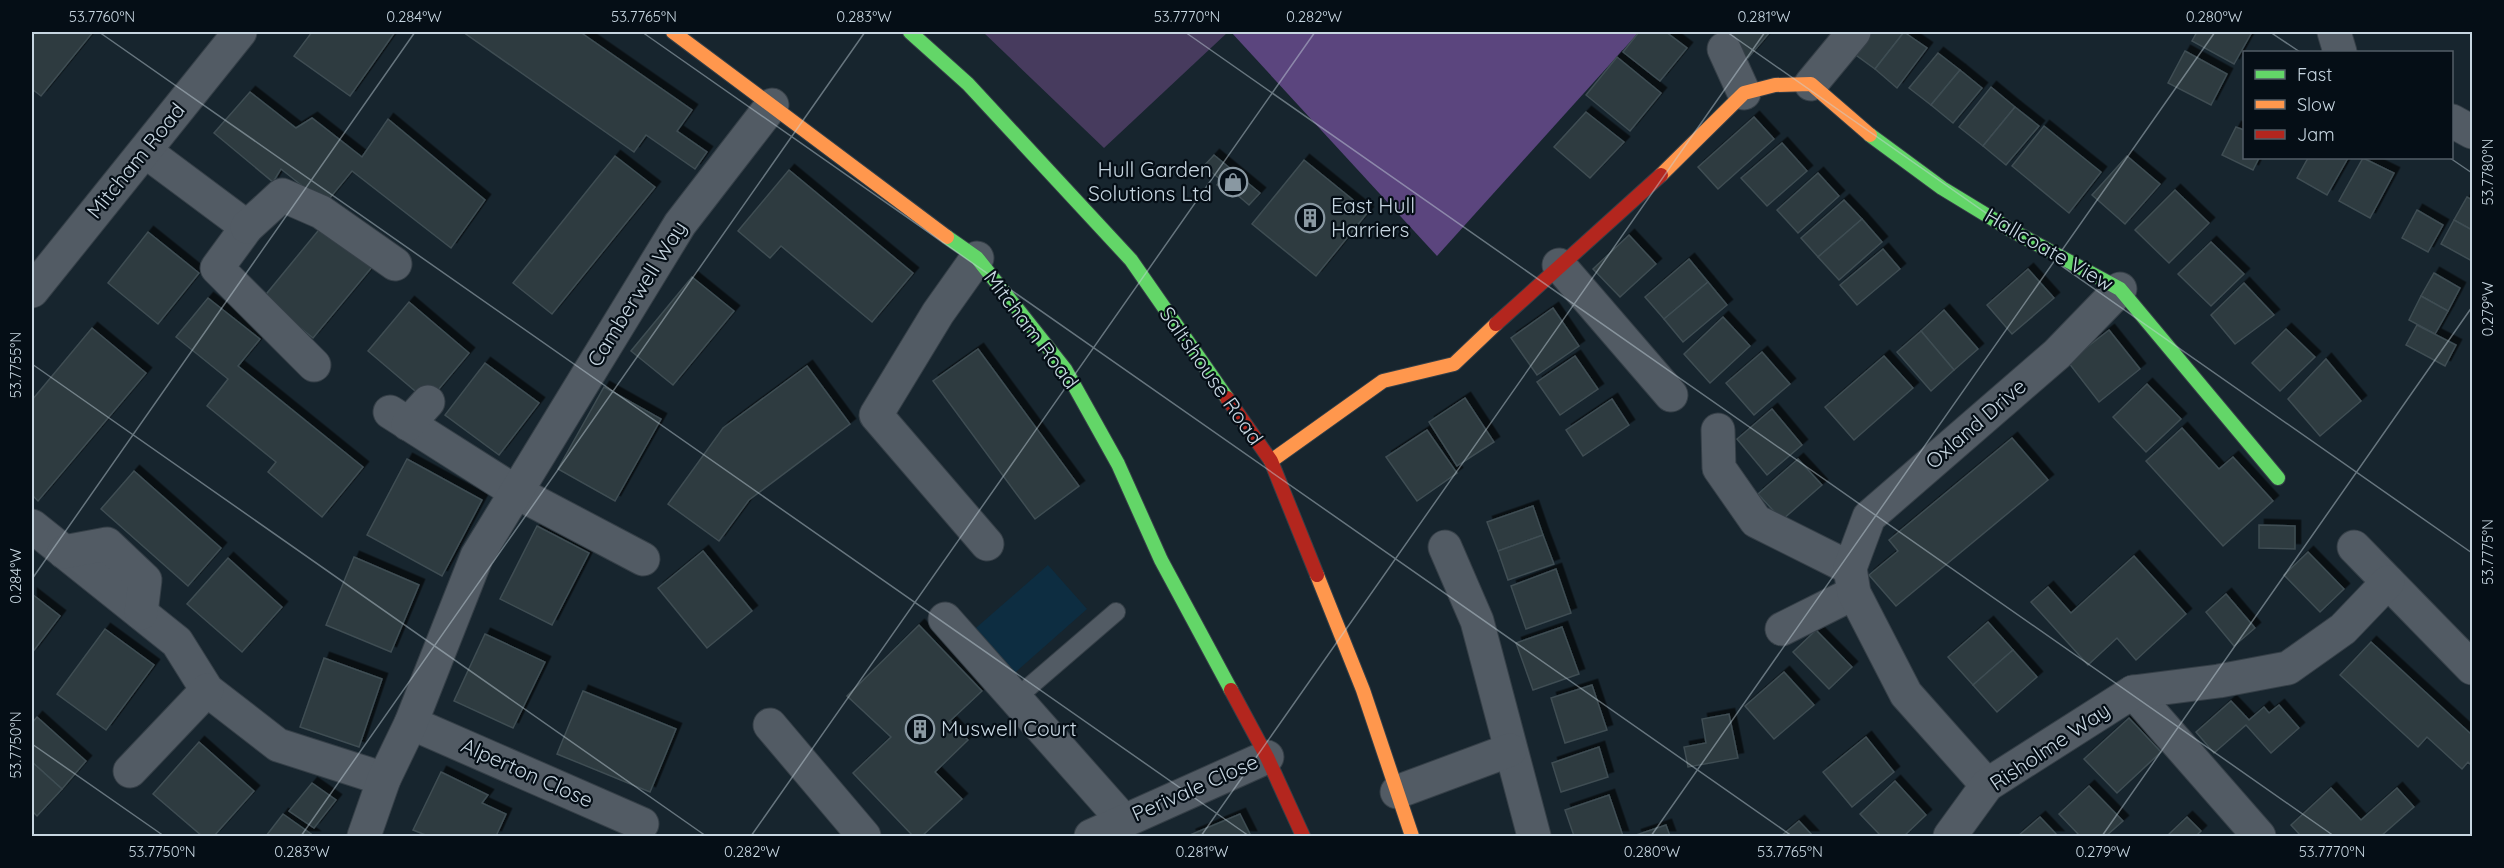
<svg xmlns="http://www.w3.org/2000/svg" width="2504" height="868" font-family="Quicksand,sans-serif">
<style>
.built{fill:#0d2d41}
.green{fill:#473b5e}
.forest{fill:#5b457e}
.building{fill:#2d3b40;stroke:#3f4d53;stroke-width:1.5;filter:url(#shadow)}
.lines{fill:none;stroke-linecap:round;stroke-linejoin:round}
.lane-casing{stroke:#353f47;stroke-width:20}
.street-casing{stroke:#353f47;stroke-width:35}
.fast-casing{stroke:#353f47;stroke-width:16}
.slow-casing{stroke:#353f47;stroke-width:16}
.jam-casing{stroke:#353f47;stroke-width:16}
.lane{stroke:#525b64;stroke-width:18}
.street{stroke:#525b64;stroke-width:33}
.fast{stroke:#63d668;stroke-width:14}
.slow{stroke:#ff974d;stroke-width:14}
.jam{stroke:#b3261e;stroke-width:14}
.ticks{fill:none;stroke:#c7d6e1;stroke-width:1.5;stroke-opacity:0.45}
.labels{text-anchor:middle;stroke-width:4.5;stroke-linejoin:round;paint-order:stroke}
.street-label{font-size:21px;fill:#c7d6e1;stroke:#050e16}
.poi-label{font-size:21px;fill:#c7d6e1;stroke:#050e16;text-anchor:start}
.neatline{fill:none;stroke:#c7d6e1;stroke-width:2}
.ticks-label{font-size:15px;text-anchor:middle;fill:#c7d6e1}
</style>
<defs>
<filter id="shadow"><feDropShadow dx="5.5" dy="-5.5" stdDeviation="0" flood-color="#0009"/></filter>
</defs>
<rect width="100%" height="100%" fill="#17252e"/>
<path class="built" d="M 1048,565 L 1087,609 L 1009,678 L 969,634 Z"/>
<path class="green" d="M 983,32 L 1228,32 L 1104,148 Z"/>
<path class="forest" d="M 1231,32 L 1639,32 L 1437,256 Z"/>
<g class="building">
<path d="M 32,32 L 93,32 L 41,96 L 32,89 Z"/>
<path d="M 312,32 L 395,32 L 350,96 L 294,56 Z"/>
<path d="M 463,32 L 580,32 L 692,110 L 677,131 L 707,152 L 695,169 L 646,135 L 634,152 Z"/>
<path d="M 1639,32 L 1666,32 L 1687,48 L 1660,81 L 1623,52 Z"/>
<path d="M 1716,32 L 1770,32 L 1748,58 Z"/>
<path d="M 1863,32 L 1904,32 L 1875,69 L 1849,50 Z"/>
<path d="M 1904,32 L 1927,48 L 1897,88 L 1875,69 Z"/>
<path d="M 2197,32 L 2252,32 L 2234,64 L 2192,41 Z"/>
<path d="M 2185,51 L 2227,74 L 2211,105 L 2168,83 Z"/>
<path d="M 1938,53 L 1960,70 L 1931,105 L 1909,88 Z"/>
<path d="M 1617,57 L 1661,93 L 1630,131 L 1586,95 Z"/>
<path d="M 1960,70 L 1982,88 L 1953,123 L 1931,105 Z"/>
<path d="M 1991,87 L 2015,107 L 1983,146 L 1959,127 Z"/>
<path d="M 250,92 L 296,128 L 312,118 L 362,157 L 388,119 L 485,200 L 451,248 L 352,171 L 325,204 L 281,169 L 273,182 L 214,133 Z"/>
<path d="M 2015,107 L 2039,126 L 2006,165 L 1983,146 Z"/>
<path d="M 1586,112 L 1624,142 L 1590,178 L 1554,147 Z"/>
<path d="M 1754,117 L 1774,139 L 1718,189 L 1698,167 Z"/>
<path d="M 2044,126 L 2101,172 L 2069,213 L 2012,166 Z"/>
<path d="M 2236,127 L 2244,130 L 2244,158 L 2259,158 L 2253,170 L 2222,155 Z"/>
<path d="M 1782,143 L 1807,171 L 1767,206 L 1741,178 Z"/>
<path d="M 1214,155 L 1260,193 L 1249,205 L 1235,193 L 1232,197 L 1217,185 L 1221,180 L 1204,166 Z"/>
<path d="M 615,156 L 655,187 L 552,314 L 513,283 Z"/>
<path d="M 2127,156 L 2160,184 L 2125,224 L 2092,195 Z"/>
<path d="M 2308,158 L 2348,158 L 2327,195 L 2297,178 Z"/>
<path d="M 2363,158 L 2394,173 L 2370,218 L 2339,201 Z"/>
<path d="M 1304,160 L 1368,212 L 1316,276 L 1252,224 Z"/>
<path d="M 789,170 L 913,273 L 872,322 L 781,246 L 770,258 L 738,231 Z"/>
<path d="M 1818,173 L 1839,196 L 1798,233 L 1777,210 Z"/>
<path d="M 2175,190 L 2209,223 L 2169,263 L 2135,230 Z"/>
<path d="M 2467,197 L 2472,200 L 2472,230 L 2454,220 Z"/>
<path d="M 1844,200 L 1862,219 L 1818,257 L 1801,238 Z"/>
<path d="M 2417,210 L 2443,225 L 2428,252 L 2402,238 Z"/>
<path d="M 1862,219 L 1882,242 L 1839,280 L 1818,257 Z"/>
<path d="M 2454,220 L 2472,230 L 2472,261 L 2441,244 Z"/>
<path d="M 322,226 L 372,267 L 313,338 L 263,298 Z"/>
<path d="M 148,232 L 199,273 L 158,324 L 108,283 Z"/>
<path d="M 1629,235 L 1656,264 L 1620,297 L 1593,269 Z"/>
<path d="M 2211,242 L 2244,274 L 2211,306 L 2178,274 Z"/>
<path d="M 1883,249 L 1900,269 L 1857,305 L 1840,285 Z"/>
<path d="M 1689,259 L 1708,282 L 1664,319 L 1645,297 Z"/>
<path d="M 2028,269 L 2054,298 L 2012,334 L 1987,305 Z"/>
<path d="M 2434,273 L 2460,288 L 2448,311 L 2421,296 Z"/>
<path d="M 692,277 L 734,311 L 673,385 L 631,351 Z"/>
<path d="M 1708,282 L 1727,305 L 1683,342 L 1664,319 Z"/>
<path d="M 2244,283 L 2274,315 L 2235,344 L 2211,315 Z"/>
<path d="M 2421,296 L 2448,311 L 2435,334 L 2409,320 Z"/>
<path d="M 208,298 L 260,339 L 238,366 L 363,467 L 322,517 L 268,472 L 276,462 L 207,406 L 228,379 L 176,337 Z"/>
<path d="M 409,302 L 469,353 L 428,402 L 368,351 Z"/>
<path d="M 1553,308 L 1579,346 L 1537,375 L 1511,338 Z"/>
<path d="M 1944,310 L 1978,349 L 1954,370 L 1921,331 Z"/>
<path d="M 1723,317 L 1750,346 L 1710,383 L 1684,354 Z"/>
<path d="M 2417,325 L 2456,345 L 2445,366 L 2406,345 Z"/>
<path d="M 92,328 L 146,373 L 38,501 L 32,495 L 32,400 Z"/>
<path d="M 2286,329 L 2315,357 L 2280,391 L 2252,363 Z"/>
<path d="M 2109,330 L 2140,369 L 2099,402 L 2068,362 Z"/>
<path d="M 1921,331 L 1954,370 L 1931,391 L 1897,352 Z"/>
<path d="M 978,349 L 1079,486 L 1035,519 L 933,381 Z"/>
<path d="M 1762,352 L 1790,384 L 1754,415 L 1726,383 Z"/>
<path d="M 1575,356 L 1598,389 L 1560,415 L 1537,382 Z"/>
<path d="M 1884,356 L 1913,388 L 1854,440 L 1825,407 Z"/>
<path d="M 2326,359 L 2361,401 L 2320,436 L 2288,399 Z"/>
<path d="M 485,363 L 539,403 L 499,455 L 445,415 Z"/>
<path d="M 807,366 L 850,424 L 749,500 L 719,541 L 668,504 L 723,428 Z"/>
<path d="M 2147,384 L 2181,419 L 2146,452 L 2113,417 Z"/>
<path d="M 604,387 L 661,419 L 615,501 L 558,469 Z"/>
<path d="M 1465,398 L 1494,442 L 1457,466 L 1429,422 Z"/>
<path d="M 1612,399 L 1629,425 L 1583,456 L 1566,430 Z"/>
<path d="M 1772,409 L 1802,445 L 1767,475 L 1737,439 Z"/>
<path d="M 2182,428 L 2219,469 L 2233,457 L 2273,501 L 2223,546 L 2146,461 Z"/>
<path d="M 1427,430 L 1457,473 L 1417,501 L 1386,457 Z"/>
<path d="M 2012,438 L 2048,480 L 1896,606 L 1869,575 L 1898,551 L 1889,540 Z"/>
<path d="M 407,459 L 482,500 L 442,576 L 367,535 Z"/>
<path d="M 1798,459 L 1822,485 L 1782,520 L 1758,494 Z"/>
<path d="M 134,471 L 221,548 L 188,586 L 101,509 Z"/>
<path d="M 1533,506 L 1543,535 L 1498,551 L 1487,522 Z"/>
<path d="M 2259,525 L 2295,526 L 2295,549 L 2259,548 Z"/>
<path d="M 537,526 L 589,553 L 552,625 L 500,599 Z"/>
<path d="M 1543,535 L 1554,564 L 1508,580 L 1498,551 Z"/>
<path d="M 703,551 L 752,611 L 707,648 L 658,588 Z"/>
<path d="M 2308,552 L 2344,589 L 2320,612 L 2284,575 Z"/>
<path d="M 2134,556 L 2186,614 L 2136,660 L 2117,638 L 2088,665 L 2031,602 L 2048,587 L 2071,613 Z"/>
<path d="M 354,557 L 419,585 L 391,652 L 326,625 Z"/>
<path d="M 228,558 L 282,607 L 242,652 L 187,604 Z"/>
<path d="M 1556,569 L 1571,613 L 1526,629 L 1511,586 Z"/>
<path d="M 32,594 L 60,616 L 32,653 Z"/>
<path d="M 2226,594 L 2255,628 L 2234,646 L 2206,612 Z"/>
<path d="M 1988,622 L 2013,650 L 1973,685 L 1948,657 Z"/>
<path d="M 919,625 L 982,691 L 950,721 L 968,740 L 935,772 L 962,799 L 922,836 L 913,836 L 853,773 L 891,737 L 847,696 Z"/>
<path d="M 1562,627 L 1579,674 L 1533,690 L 1516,643 Z"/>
<path d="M 105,629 L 154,665 L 106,730 L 57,694 Z"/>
<path d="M 1816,630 L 1852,667 L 1829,689 L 1793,652 Z"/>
<path d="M 485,634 L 545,662 L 513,728 L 454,701 Z"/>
<path d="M 2371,642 L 2472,735 L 2472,766 L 2468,762 L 2462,769 L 2427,737 L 2418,747 L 2340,675 Z"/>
<path d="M 2013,650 L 2037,677 L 1997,712 L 1973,685 Z"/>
<path d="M 324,658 L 382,679 L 359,747 L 300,727 Z"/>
<path d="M 1784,672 L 1814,705 L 1774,739 L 1745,706 Z"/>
<path d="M 1592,685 L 1607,730 L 1565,743 L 1551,698 Z"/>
<path d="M 583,691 L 676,729 L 650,792 L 557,754 Z"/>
<path d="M 2231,701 L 2249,720 L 2264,707 L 2269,713 L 2279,705 L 2299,728 L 2271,753 L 2246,725 L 2214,753 L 2196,732 Z"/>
<path d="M 1729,714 L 1738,758 L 1688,767 L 1684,747 L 1706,743 L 1702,719 Z"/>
<path d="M 37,717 L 86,761 L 62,789 L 32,762 L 32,723 Z"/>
<path d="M 2129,718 L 2161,752 L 2117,793 L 2084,759 Z"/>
<path d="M 1866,737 L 1894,772 L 1852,807 L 1823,772 Z"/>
<path d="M 199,742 L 254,791 L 214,836 L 202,836 L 153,794 Z"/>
<path d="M 1599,747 L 1608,777 L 1561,792 L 1552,763 Z"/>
<path d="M 32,762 L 62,789 L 37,816 L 32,811 Z"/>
<path d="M 441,772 L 488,795 L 482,803 L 506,814 L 496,836 L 428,836 L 413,830 Z"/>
<path d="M 1895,781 L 1926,815 L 1904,836 L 1881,836 L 1860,814 Z"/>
<path d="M 312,783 L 336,800 L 314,828 L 289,811 Z"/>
<path d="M 2089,786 L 2123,821 L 2106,836 L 2080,836 L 2059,814 Z"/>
<path d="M 2331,788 L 2361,820 L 2397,788 L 2414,807 L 2381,836 L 2301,836 L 2291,825 Z"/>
<path d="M 1609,795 L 1623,836 L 1574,836 L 1565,810 Z"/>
<path d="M 283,814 L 314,836 L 266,836 Z"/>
<path d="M 1240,814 L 1251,836 L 1190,835 Z"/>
<path d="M 2040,817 L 2058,836 L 2018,836 Z"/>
<path d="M 2187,817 L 2201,831 L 2196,836 L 2167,836 Z"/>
<path d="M 1799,821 L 1813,836 L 1781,836 Z"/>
<path d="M 1666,825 L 1670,836 L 1636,836 L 1636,835 Z"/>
</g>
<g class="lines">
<g class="lane-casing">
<path id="lane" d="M 1015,699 L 1116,612"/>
</g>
<g class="street-casing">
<g id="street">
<path d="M 2334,32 L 2340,52"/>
<path d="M 1724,49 L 1744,93"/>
<path d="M 1811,84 L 1854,32"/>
<path d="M 2452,121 L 2472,132"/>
<path d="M 145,151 L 247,227 L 217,268 L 314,365"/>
<path d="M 247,227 L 282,195 L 321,212 L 395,264"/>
<path d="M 977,258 L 938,313 L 876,415 L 987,544"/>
<path d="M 1559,265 L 1671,395"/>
<path d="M 32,291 L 240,32"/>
<path d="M 390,412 L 516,492 L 643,559"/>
<path d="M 408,424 L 428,402"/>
<path d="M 1718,430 L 1719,468 L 1756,521 L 1850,568"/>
<path d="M 32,526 L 177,642 L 207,690 L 278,745 L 384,779"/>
<path d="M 1445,547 L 1477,621 L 1534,836"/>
<path d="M 2354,547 L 2472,668"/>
<path d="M 64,552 L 107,544 L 145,580 L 141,613"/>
<path d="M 945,619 L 1123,820"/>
<path d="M 1782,629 L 1854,593"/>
<path d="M 2133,692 L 2259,836"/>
<path d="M 411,723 L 642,824"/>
<path d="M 770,725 L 864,836"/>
<path d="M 130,771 L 207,690"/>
<path d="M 1987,785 L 1906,694 L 1854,593 L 1850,568 L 1869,517 L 2057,354 L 2120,289"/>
<path d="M 1397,792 L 1510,750"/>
<path d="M 364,836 L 384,779 L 411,723 L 477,556 L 680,224 L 772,105"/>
<path d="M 1091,836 L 1267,757"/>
<path d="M 1950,836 L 1987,785 L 2133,692 L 2219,681 L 2288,668 L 2343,629 L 2388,582"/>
</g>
</g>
<g class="fast-casing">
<g id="fast">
<path d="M 910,32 L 968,84 L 1131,260 L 1227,398"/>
<path d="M 1870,135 L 1942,188 L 2011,230 L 2120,289 L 2278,478"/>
<path d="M 947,237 L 977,258 L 1065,369 L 1118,464 L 1161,560 L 1231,690"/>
</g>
</g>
<g class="slow-casing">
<g id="slow">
<path d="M 673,32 L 947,237"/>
<path d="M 1661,175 L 1744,93 L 1775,85 L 1811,84 L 1870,135"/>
<path d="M 1271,461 L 1383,381 L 1454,364 L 1496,324"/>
<path d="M 1317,575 L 1363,690 L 1412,836"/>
</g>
</g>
<g class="jam-casing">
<g id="jam">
<path d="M 1496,324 L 1661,175"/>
<path d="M 1227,398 L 1271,461 L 1317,575"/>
<path d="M 1231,690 L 1267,757 L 1303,836"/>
</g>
</g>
<use href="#lane" class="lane"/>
<use href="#street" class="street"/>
<use href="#fast" class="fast"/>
<use href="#slow" class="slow"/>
<use href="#jam" class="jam"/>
</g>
<path class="ticks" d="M 99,32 L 1249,836M 642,32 L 1792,836M 1185,32 L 2334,836M 1727,32 L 2472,553M 2270,32 L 2300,52M 2450,158 L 2472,173M 32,364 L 706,836M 32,579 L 415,32M 32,744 L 164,836M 301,836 L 865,32M 751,836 L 1315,32M 1201,836 L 1765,32M 1651,836 L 2215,32M 2102,836 L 2472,307"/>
<defs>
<g id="shop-ring" transform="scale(1.5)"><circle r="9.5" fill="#050e16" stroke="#8998a2" stroke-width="1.5"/><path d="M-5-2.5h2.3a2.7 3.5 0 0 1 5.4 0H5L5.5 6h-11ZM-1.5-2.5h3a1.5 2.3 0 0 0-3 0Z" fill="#8998a2"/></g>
<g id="building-ring" transform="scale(1.5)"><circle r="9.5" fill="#050e16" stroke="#8998a2" stroke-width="1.5"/><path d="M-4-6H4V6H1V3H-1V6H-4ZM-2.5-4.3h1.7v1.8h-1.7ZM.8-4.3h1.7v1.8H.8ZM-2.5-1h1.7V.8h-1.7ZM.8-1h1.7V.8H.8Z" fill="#8998a2"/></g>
</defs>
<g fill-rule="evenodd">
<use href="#shop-ring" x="1233" y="182"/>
<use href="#building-ring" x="1310" y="218"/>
<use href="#building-ring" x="920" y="729"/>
</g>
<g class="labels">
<g class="street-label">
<text transform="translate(136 161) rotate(-51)" y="7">Mitcham Road</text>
<text transform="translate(2049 250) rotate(30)" y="7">Hallcoate View</text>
<text transform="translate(637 294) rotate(-58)" y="7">Camberwell Way</text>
<text transform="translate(1031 330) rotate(53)" y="7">Mitcham Road</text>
<text transform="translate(1211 376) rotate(55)" y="7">Saltshouse Road</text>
<text transform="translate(1976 424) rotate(-41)" y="7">Oxland Drive</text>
<text transform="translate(2050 747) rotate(-34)" y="7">Risholme Way</text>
<text transform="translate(527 773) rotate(24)" y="7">Alperton Close</text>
<text transform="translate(1195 788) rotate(-24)" y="7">Perivale Close</text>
</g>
<g class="poi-label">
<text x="1212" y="177" text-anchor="end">Hull Garden<tspan x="1212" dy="24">Solutions Ltd</tspan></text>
<text x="1331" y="213">East Hull<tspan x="1331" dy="24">Harriers</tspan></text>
<text x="941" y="736">Muswell Court</text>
</g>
</g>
<rect width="2504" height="868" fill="none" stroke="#050e16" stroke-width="66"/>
<rect x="2243" y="51" width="210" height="108" fill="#050e16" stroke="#535e67" stroke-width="1.5"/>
<rect x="2255" y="70" width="30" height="9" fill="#63d668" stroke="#535e67" stroke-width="1.5"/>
<text x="2297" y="81" font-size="18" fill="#c7d6e1">Fast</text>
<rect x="2255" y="100" width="30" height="9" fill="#ff974d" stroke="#535e67" stroke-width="1.5"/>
<text x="2297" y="111" font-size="18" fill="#c7d6e1">Slow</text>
<rect x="2255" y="130" width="30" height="9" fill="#b3261e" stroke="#535e67" stroke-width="1.5"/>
<text x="2297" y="141" font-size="18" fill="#c7d6e1">Jam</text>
<rect x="33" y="33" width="2438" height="802" class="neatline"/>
<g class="ticks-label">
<text x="102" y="22">53.7760°N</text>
<text x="414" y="22">0.284°W</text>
<text x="644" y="22">53.7765°N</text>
<text x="864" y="22">0.283°W</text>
<text x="1187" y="22">53.7770°N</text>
<text x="1314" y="22">0.282°W</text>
<text x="1764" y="22">0.281°W</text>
<text x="2214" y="22">0.280°W</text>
<text transform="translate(2488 172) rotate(-90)" y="5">53.7780°N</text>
<text transform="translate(2488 309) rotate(-90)" y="5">0.279°W</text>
<text transform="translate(16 365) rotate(-90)" y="5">53.7755°N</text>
<text transform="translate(2488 552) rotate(-90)" y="5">53.7775°N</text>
<text transform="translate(16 576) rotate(-90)" y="5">0.284°W</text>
<text transform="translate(16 745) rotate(-90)" y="5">53.7750°N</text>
<text x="162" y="857">53.7750°N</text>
<text x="302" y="857">0.283°W</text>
<text x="752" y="857">0.282°W</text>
<text x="1202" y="857">0.281°W</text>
<text x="1652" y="857">0.280°W</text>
<text x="1790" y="857">53.7765°N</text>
<text x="2103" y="857">0.279°W</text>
<text x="2332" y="857">53.7770°N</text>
</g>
</svg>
